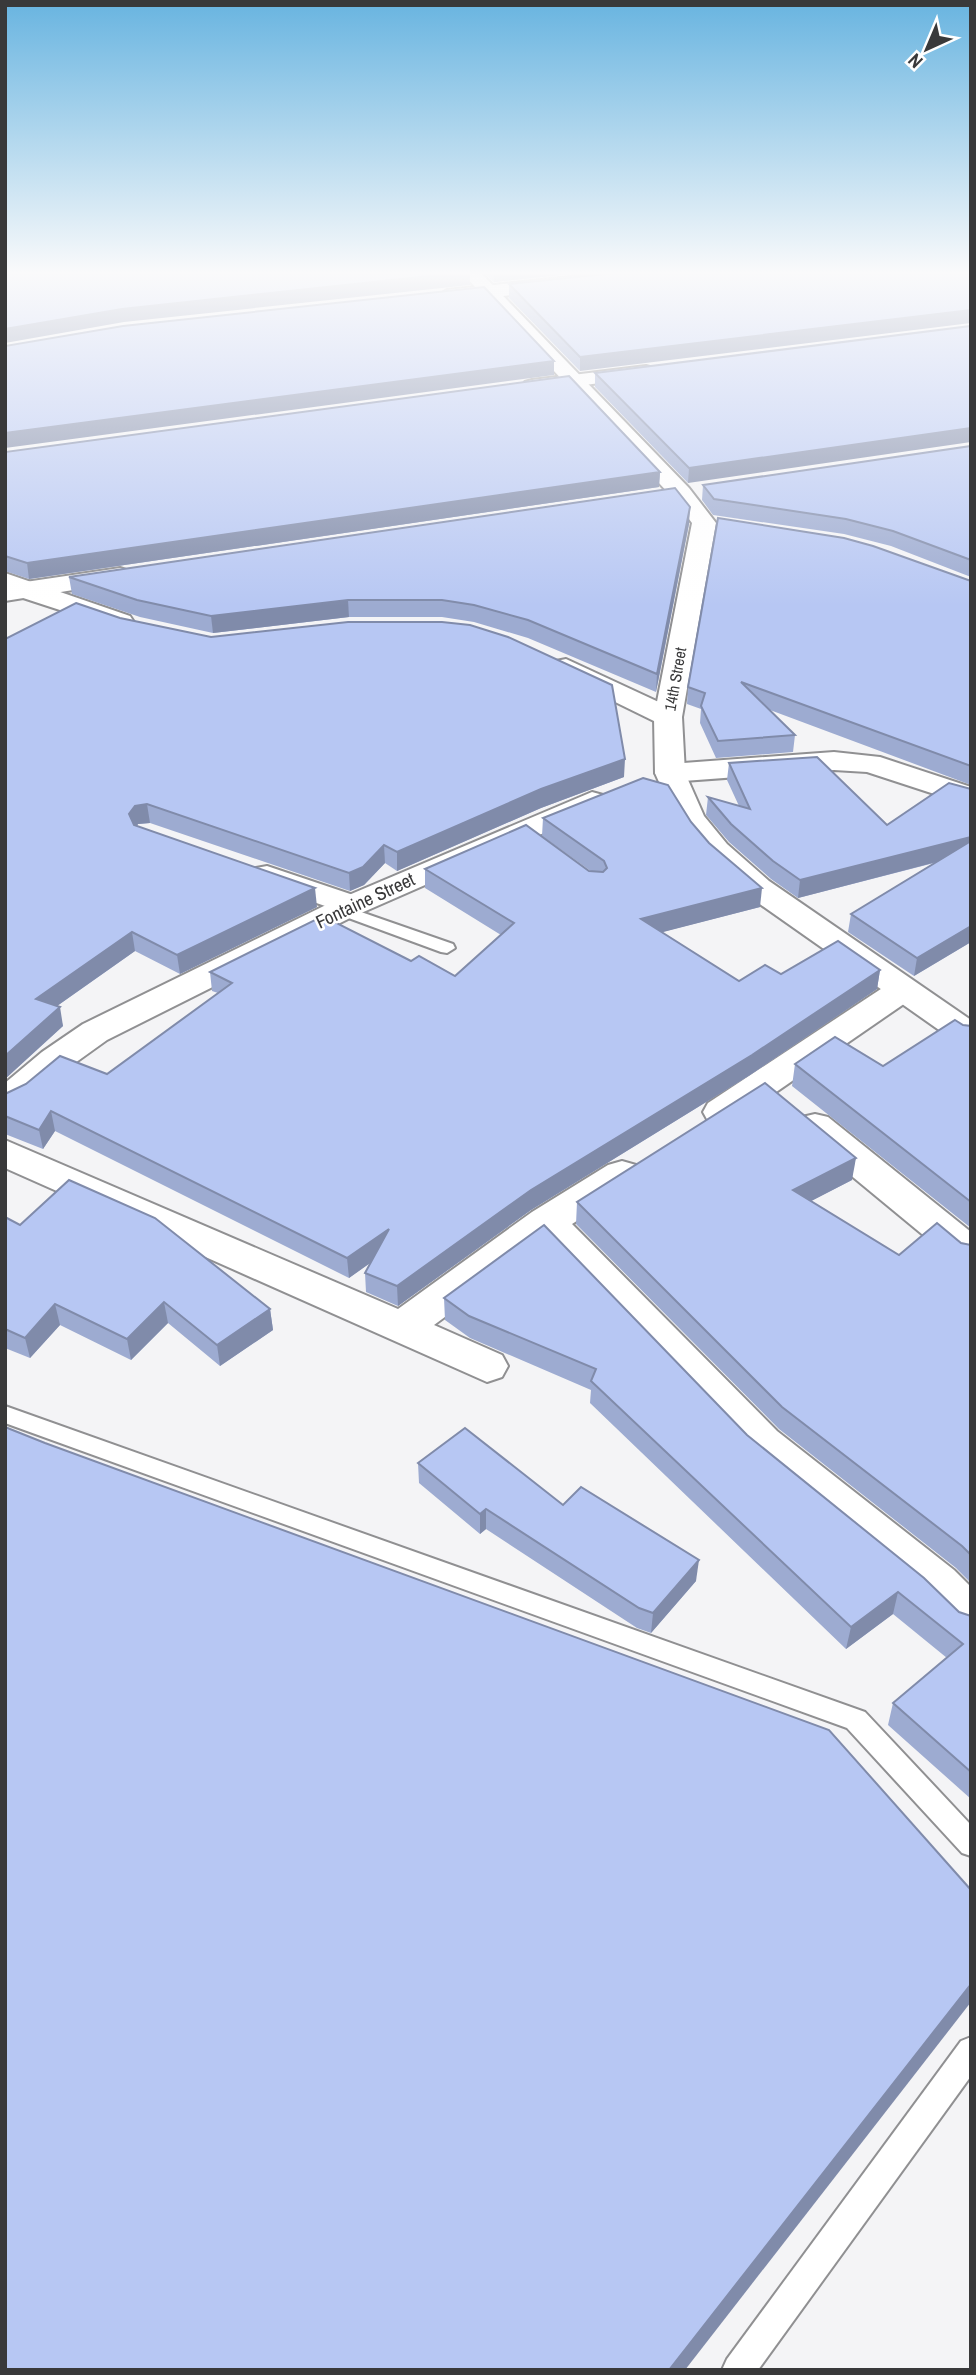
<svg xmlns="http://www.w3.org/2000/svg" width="976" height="2375" font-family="'Archivo Narrow',sans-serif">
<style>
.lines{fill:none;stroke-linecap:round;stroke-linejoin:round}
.lane-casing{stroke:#909092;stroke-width:4}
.street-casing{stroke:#909092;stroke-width:4}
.secondary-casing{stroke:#909092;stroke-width:4}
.lane{fill:#fff;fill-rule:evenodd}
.street{fill:#fff;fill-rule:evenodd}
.secondary{fill:#fff;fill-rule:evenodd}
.wall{fill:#9dabd1}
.shaded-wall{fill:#808baa}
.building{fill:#b7c7f3;stroke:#808baa;stroke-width:2}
.labels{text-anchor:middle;stroke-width:5;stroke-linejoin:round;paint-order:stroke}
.far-street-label{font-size:16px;fill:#39393a;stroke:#fff}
.street-label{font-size:19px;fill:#39393a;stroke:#fff}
</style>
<rect width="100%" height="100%" fill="#f4f4f6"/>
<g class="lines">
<g class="lane-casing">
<g id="lane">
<path d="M 341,905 L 453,944 L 455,948 L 447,953 L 441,952 L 335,913 L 333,910 L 335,907 Z"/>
<path d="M 5,1406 L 865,1712 L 971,1825 L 971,1856 L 962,1853 L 847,1728 L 5,1423 Z"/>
<path d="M 971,2037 L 971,2076 L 758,2370 L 722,2370 L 727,2359 L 961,2041 Z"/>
</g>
</g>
<g class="street-casing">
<g id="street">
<path d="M 606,273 L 667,273 L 658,279 L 447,302 L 438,296 L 447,290 Z"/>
<path d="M 646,366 L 653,368 L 656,372 L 653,376 L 532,392 L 525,390 L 522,386 L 525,382 L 532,380 Z"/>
<path d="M 5,573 L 130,616 L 134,622 L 130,628 L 121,630 L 14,595 L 5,591 Z"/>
<path d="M 566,659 L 678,711 L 682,717 L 678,723 L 668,725 L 658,723 L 556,673 L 552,667 L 556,661 Z"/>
<path d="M 834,752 L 880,757 L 971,787 L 971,806 L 867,772 L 834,770 L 670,782 L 660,779 L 655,773 L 660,767 L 670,764 Z"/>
<path d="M 267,866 L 362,898 L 367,905 L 362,912 L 351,915 L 256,882 L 251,875 L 256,868 Z"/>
<path d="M 902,980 L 914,983 L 919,990 L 914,997 L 734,1121 L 721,1124 L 708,1121 L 703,1112 L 708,1103 L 890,983 Z"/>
<path d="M 815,1114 L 828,1117 L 971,1232 L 971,1267 L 957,1263 L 802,1135 L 796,1126 L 802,1117 Z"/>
<path d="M 5,1140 L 398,1309 L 532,1212 L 608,1165 L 622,1161 L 636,1165 L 641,1174 L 636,1183 L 572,1224 L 777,1431 L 954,1570 L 971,1587 L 971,1638 L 954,1632 L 920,1598 L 745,1455 L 544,1244 L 434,1325 L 502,1355 L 508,1366 L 502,1377 L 487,1382 L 5,1168 Z"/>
</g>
</g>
<g class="secondary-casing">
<g id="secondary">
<path d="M 462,273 L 481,273 L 689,488 L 716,523 L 682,717 L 685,773 L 704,816 L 727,844 L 769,881 L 971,1020 L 971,1047 L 959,1044 L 747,895 L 705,858 L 675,818 L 655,773 L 654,717 L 692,523 L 673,498 Z"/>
<path d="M 120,568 L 129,571 L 133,576 L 129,581 L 5,601 L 5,585 Z"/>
<path d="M 592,792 L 603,795 L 607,801 L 603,807 L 352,917 L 107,1040 L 68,1068 L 18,1110 L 5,1114 L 5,1083 L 42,1052 L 83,1024 L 330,903 Z"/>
</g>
</g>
<use href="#lane" class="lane"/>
<use href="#street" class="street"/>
<use href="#secondary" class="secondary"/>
</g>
<g class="wall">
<path d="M 484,273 L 579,273 L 494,282 Z"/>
<path d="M 615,273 L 580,371 L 509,298 L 509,284 Z"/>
<path d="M 971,326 L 688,483 L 595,387 L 595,373 Z"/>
<path d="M 971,446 L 971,577 L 891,546 L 844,534 L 713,515 L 702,500 L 703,485 Z"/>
<path d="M 5,452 L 660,472 L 659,487 L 29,579 L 5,571 Z"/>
<path d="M 689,524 L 656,692 L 528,638 L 474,622 L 442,617 L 349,617 L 213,633 L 140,617 L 72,594 L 69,577 Z"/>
<path d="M 971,581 L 971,785 L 770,710 L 795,735 L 793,752 L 716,758 L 700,723 L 701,709 L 687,704 L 688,687 Z"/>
<path d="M 120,618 L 624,777 L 541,808 L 397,871 L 385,863 L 364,885 L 350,891 L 150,823 L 138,824 L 137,826 L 317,907 L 180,974 L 135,951 L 57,1006 L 63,1026 L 5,1079 Z"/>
<path d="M 729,763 L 887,825 L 971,789 L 971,942 L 914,976 L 848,932 L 851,914 L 934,863 L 798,898 L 771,879 L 729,842 L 706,815 L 708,797 L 739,806 L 727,780 Z"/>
<path d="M 543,818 L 691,822 L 760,907 L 662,932 L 739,981 L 781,974 L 880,970 L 877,989 L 750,1075 L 531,1210 L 398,1306 L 366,1292 L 365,1273 L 370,1263 L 349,1278 L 55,1131 L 43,1149 L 5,1134 L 5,1094 L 107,1074 L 218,993 L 212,991 L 210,972 L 411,961 L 455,976 L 501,935 L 425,888 L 425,869 L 592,872 L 542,836 Z"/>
<path d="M 963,1025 L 971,1026 L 971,1228 L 792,1086 L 795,1064 L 883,1066 Z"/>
<path d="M 852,1180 L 811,1201 L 899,1255 L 961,1243 L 971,1245 L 971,1583 L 956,1568 L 779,1429 L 576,1224 L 577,1202 Z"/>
<path d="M 5,1217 L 20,1225 L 270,1309 L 273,1330 L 220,1366 L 168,1323 L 131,1360 L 60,1325 L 30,1358 L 5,1348 Z"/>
<path d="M 444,1298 L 747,1435 L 959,1612 L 971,1616 L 971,1799 L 888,1725 L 893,1703 L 947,1658 L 893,1614 L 846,1649 L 590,1403 L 591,1390 L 470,1338 L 445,1320 Z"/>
<path d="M 418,1463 L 563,1505 L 696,1581 L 651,1633 L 637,1628 L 486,1529 L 480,1534 L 419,1483 Z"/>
</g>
<g class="shaded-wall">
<path d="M 457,273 L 470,273 L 470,285 L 124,322 L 5,343 L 5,329 L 122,309 Z"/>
<path d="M 494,273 L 579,273 L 494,282 Z"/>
<path d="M 971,310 L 971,323 L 580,371 L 580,357 Z"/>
<path d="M 554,361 L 554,375 L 5,448 L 5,433 Z"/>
<path d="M 971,428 L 971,442 L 688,483 L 689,468 Z"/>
<path d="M 660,472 L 659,487 L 29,579 L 27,563 Z"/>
<path d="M 690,507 L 689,524 L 656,692 L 657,674 Z"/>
<path d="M 348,600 L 349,617 L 213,633 L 211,616 Z"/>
<path d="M 625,759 L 624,777 L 541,808 L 397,871 L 397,852 L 541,789 Z"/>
<path d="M 147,804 L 150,823 L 138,824 L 132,833 L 129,814 L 135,806 Z"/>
<path d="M 971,837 L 971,853 L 798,898 L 800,880 Z"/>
<path d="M 384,845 L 385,863 L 364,885 L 350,891 L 349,873 Z"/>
<path d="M 315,888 L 317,907 L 180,974 L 177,955 Z"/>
<path d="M 762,888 L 760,907 L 640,938 L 641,919 Z"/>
<path d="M 971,926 L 971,942 L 914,976 L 917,958 Z"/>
<path d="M 132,932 L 135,951 L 40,1018 L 36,999 Z"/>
<path d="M 880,970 L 877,989 L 750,1075 L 531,1210 L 398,1306 L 397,1286 L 531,1190 Z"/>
<path d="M 60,1007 L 63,1026 L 5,1079 L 5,1056 Z"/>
<path d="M 51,1111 L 55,1131 L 43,1149 L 39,1130 Z"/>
<path d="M 856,1158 L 852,1180 L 790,1212 L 793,1190 Z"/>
<path d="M 389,1229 L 390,1249 L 349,1278 L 347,1258 Z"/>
<path d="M 164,1302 L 168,1323 L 131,1360 L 127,1339 Z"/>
<path d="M 55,1304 L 60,1325 L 30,1358 L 25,1338 Z"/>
<path d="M 270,1309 L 273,1330 L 220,1366 L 217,1345 Z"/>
<path d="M 486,1509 L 486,1529 L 480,1534 L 480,1514 Z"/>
<path d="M 699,1560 L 696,1581 L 651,1633 L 653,1613 Z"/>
<path d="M 898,1592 L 893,1614 L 846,1649 L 851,1627 Z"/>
<path d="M 971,1984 L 971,2002 L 685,2370 L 669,2370 Z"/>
</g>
<g class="building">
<path d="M 5,273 L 457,273 L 122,309 L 5,329 Z"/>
<path d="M 615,273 L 971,273 L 971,310 L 580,357 L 509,284 Z"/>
<path d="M 484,287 L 554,361 L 5,433 L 5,346 L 123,326 Z"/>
<path d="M 971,326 L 971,428 L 689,468 L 595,373 Z"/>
<path d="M 569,376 L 660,472 L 27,563 L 5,556 L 5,452 Z"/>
<path d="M 971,446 L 971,560 L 893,531 L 846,519 L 714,499 L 703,485 Z"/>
<path d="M 675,488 L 690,507 L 657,674 L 528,620 L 474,605 L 442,600 L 348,600 L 211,616 L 137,600 L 69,577 Z"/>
<path d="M 718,518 L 844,538 L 873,546 L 971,581 L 971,766 L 741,682 L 795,735 L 718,741 L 701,706 L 705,693 L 688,687 Z"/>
<path d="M 76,603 L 120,618 L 211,637 L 348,622 L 442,622 L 470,625 L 508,637 L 612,685 L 625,759 L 541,789 L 397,852 L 384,845 L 363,867 L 349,873 L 147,804 L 135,806 L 129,814 L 134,825 L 315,888 L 177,955 L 132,932 L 36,999 L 60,1007 L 5,1056 L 5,639 Z"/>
<path d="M 817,757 L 887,825 L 949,783 L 971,789 L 971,837 L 800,880 L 773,861 L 731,824 L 708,797 L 750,809 L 729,763 Z"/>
<path d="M 643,778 L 668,785 L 691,822 L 709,843 L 762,888 L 641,919 L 739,981 L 765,965 L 781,974 L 838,941 L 880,970 L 752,1055 L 531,1190 L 397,1286 L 365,1273 L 389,1229 L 347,1258 L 51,1111 L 39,1130 L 5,1116 L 5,1094 L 26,1084 L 60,1056 L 107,1074 L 232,983 L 210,972 L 323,916 L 411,961 L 419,956 L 455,976 L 514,923 L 425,869 L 526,825 L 589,871 L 603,872 L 607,868 L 604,861 L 543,818 Z"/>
<path d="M 971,841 L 971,926 L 917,958 L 851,914 Z"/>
<path d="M 955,1020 L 963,1025 L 971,1026 L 971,1202 L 795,1064 L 835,1037 L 883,1066 Z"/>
<path d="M 765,1083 L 856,1158 L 793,1190 L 899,1255 L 937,1223 L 961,1243 L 971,1245 L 971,1555 L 962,1546 L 782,1407 L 577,1202 Z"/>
<path d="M 69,1180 L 155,1218 L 270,1309 L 217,1345 L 164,1302 L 127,1339 L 55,1304 L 25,1338 L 5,1329 L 5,1217 L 20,1225 Z"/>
<path d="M 544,1225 L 747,1435 L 924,1578 L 959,1612 L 971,1616 L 971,1772 L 893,1703 L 963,1644 L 898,1592 L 851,1627 L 591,1381 L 596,1369 L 469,1316 L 444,1298 Z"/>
<path d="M 5,1427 L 45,1443 L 829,1730 L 971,1890 L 971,1984 L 669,2370 L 5,2370 Z"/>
<path d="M 465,1428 L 563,1505 L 581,1487 L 699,1560 L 653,1613 L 639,1608 L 486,1509 L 480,1514 L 418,1463 Z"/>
</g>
<linearGradient id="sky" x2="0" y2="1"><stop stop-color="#68b4e0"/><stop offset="0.45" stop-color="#fafafb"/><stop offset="1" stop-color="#fafafb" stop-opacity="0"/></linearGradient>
<rect width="976" height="606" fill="url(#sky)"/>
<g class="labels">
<g class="far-street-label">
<text transform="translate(675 679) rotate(-80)" y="6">14th Street</text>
</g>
<g class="street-label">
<text transform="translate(365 900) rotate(-25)" y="7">Fontaine Street</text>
</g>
</g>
<rect width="976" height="2375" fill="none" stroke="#39393a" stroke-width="14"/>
<g transform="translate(927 49) rotate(224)" stroke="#ffffff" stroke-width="5" paint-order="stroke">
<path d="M0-5L12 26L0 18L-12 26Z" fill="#39393a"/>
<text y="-10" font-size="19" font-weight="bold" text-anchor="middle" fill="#39393a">N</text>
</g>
</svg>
